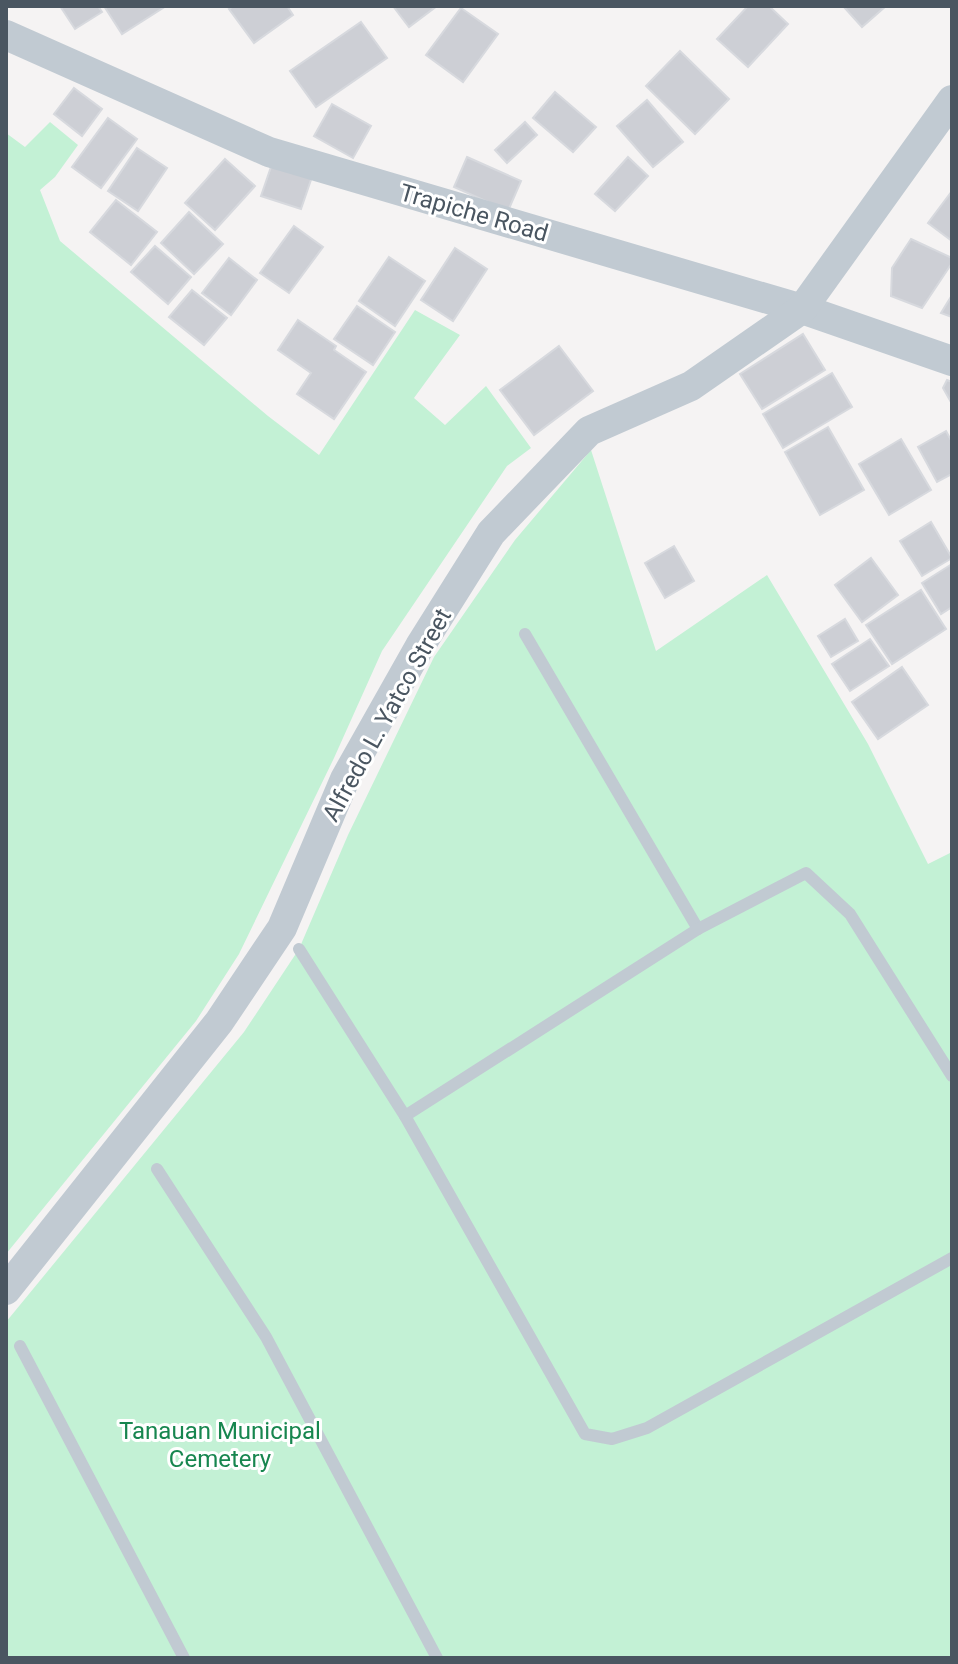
<svg xmlns="http://www.w3.org/2000/svg" width="958" height="1664" font-family="Roboto,sans-serif">
<style>
.green{fill:#c3f1d5}
.building{fill:#cdcfd5;stroke:#d7d9de;stroke-width:2}
.lines{fill:none;stroke-linecap:round;stroke-linejoin:round}
.service{stroke:#c1cad2;stroke-width:12}
.tertiary{stroke:#c1cad2;stroke-width:30}
.labels{text-anchor:middle;stroke-width:6;stroke-linejoin:round;paint-order:stroke}
.street-label{font-size:24px;fill:#4a5661;stroke:#fff}
.park-label{font-size:24px;fill:#17864f;stroke:#fff}
</style>
<rect width="100%" height="100%" fill="#f5f3f3"/>
<g class="green">
<path d="M 50,122 L 78,145 L 55,177 L 40,190 L 60,241 L 268,416 L 319,455 L 415,310 L 460,335 L 414,398 L 445,425 L 486,386 L 531,448 L 507,466 L 382,651 L 334,758 L 239,954 L 196,1021 L 6,1254 L 6,133 L 25,147 Z"/>
<path d="M 591,450 L 656,651 L 767,575 L 868,744 L 928,864 L 952,852 L 952,1658 L 6,1658 L 6,1322 L 244,1032 L 299,949 L 348,835 L 434,657 L 515,540 Z"/>
</g>
<g class="building">
<path d="M 60,6 L 98,6 L 102,12 L 75,29 Z"/>
<path d="M 104,6 L 166,6 L 122,34 Z"/>
<path d="M 234,6 L 287,6 L 293,15 L 254,43 L 229,9 Z"/>
<path d="M 393,6 L 437,6 L 409,27 Z"/>
<path d="M 748,6 L 769,6 L 788,24 L 748,67 L 717,39 Z"/>
<path d="M 843,6 L 886,6 L 862,27 Z"/>
<path d="M 461,8 L 498,34 L 463,82 L 426,55 Z"/>
<path d="M 361,22 L 387,58 L 316,107 L 290,71 Z"/>
<path d="M 680,51 L 729,99 L 695,134 L 646,86 Z"/>
<path d="M 74,88 L 102,109 L 82,136 L 54,114 Z"/>
<path d="M 555,92 L 596,127 L 573,152 L 533,118 Z"/>
<path d="M 647,100 L 683,142 L 653,167 L 617,126 Z"/>
<path d="M 332,104 L 371,126 L 353,158 L 314,136 Z"/>
<path d="M 108,118 L 137,139 L 101,188 L 72,167 Z"/>
<path d="M 525,122 L 537,135 L 507,163 L 495,150 Z"/>
<path d="M 137,148 L 167,168 L 138,211 L 108,191 Z"/>
<path d="M 467,157 L 521,181 L 508,211 L 454,187 Z"/>
<path d="M 628,157 L 648,176 L 615,211 L 595,194 Z"/>
<path d="M 225,159 L 255,186 L 215,230 L 185,203 Z"/>
<path d="M 273,161 L 313,174 L 301,209 L 261,196 Z"/>
<path d="M 952,191 L 952,241 L 928,223 Z"/>
<path d="M 116,200 L 157,232 L 131,265 L 90,232 Z"/>
<path d="M 189,212 L 223,244 L 194,274 L 161,243 Z"/>
<path d="M 294,226 L 323,247 L 289,293 L 260,273 Z"/>
<path d="M 911,239 L 952,258 L 952,263 L 922,308 L 891,296 L 892,268 Z"/>
<path d="M 155,246 L 191,277 L 168,304 L 131,272 Z"/>
<path d="M 455,248 L 487,269 L 453,321 L 421,300 Z"/>
<path d="M 389,257 L 425,281 L 395,326 L 359,301 Z"/>
<path d="M 229,258 L 257,280 L 231,315 L 202,293 Z"/>
<path d="M 192,290 L 227,318 L 204,345 L 169,317 Z"/>
<path d="M 952,295 L 952,317 L 941,313 Z"/>
<path d="M 357,306 L 395,332 L 373,365 L 334,339 Z"/>
<path d="M 298,320 L 336,346 L 334,350 L 366,372 L 334,419 L 297,394 L 311,373 L 278,350 Z"/>
<path d="M 803,334 L 825,370 L 762,409 L 740,374 Z"/>
<path d="M 559,346 L 593,391 L 534,435 L 500,390 Z"/>
<path d="M 832,373 L 852,407 L 783,448 L 763,414 Z"/>
<path d="M 947,380 L 952,382 L 952,404 L 943,388 Z"/>
<path d="M 828,427 L 864,490 L 820,515 L 785,452 Z"/>
<path d="M 946,431 L 952,442 L 952,474 L 937,482 L 918,447 Z"/>
<path d="M 901,439 L 931,490 L 889,515 L 859,464 Z"/>
<path d="M 931,522 L 952,558 L 922,576 L 900,541 Z"/>
<path d="M 674,546 L 694,581 L 665,598 L 645,563 Z"/>
<path d="M 871,558 L 898,595 L 862,622 L 835,585 Z"/>
<path d="M 952,564 L 952,607 L 941,614 L 922,583 Z"/>
<path d="M 921,590 L 946,629 L 892,664 L 866,625 Z"/>
<path d="M 845,619 L 858,641 L 831,657 L 818,636 Z"/>
<path d="M 870,639 L 889,666 L 850,691 L 832,664 Z"/>
<path d="M 902,667 L 928,705 L 878,739 L 852,702 Z"/>
</g>
<g class="lines">
<g class="service">
<path d="M 525,634 L 698,929"/>
<path d="M 299,949 L 405,1116 L 585,1434 L 612,1439 L 647,1428 L 952,1258"/>
<path d="M 405,1116 L 698,929 L 806,873 L 850,914 L 952,1076"/>
<path d="M 157,1169 L 266,1337 L 437,1658"/>
<path d="M 20,1346 L 184,1658"/>
</g>
<g class="tertiary">
<path d="M 6,35 L 269,152 L 802,309 L 952,361"/>
<path d="M 6,1290 L 219,1022 L 282,928 L 345,779 L 420,646 L 491,533 L 589,431 L 691,386 L 802,309 L 952,100"/>
</g>
</g>
<g class="labels">
<g class="street-label">
<text transform="translate(474 213) rotate(16)" y="8">Trapiche Road</text>
<text transform="translate(387 715) rotate(-61)" y="8">Alfredo L. Yatco Street</text>
</g>
<g class="park-label">
<text x="220" y="1439">Tanauan Municipal<tspan x="220" dy="28">Cemetery</tspan></text>
</g>
</g>
<rect width="958" height="1664" fill="none" stroke="#4a5661" stroke-width="16"/>
</svg>
